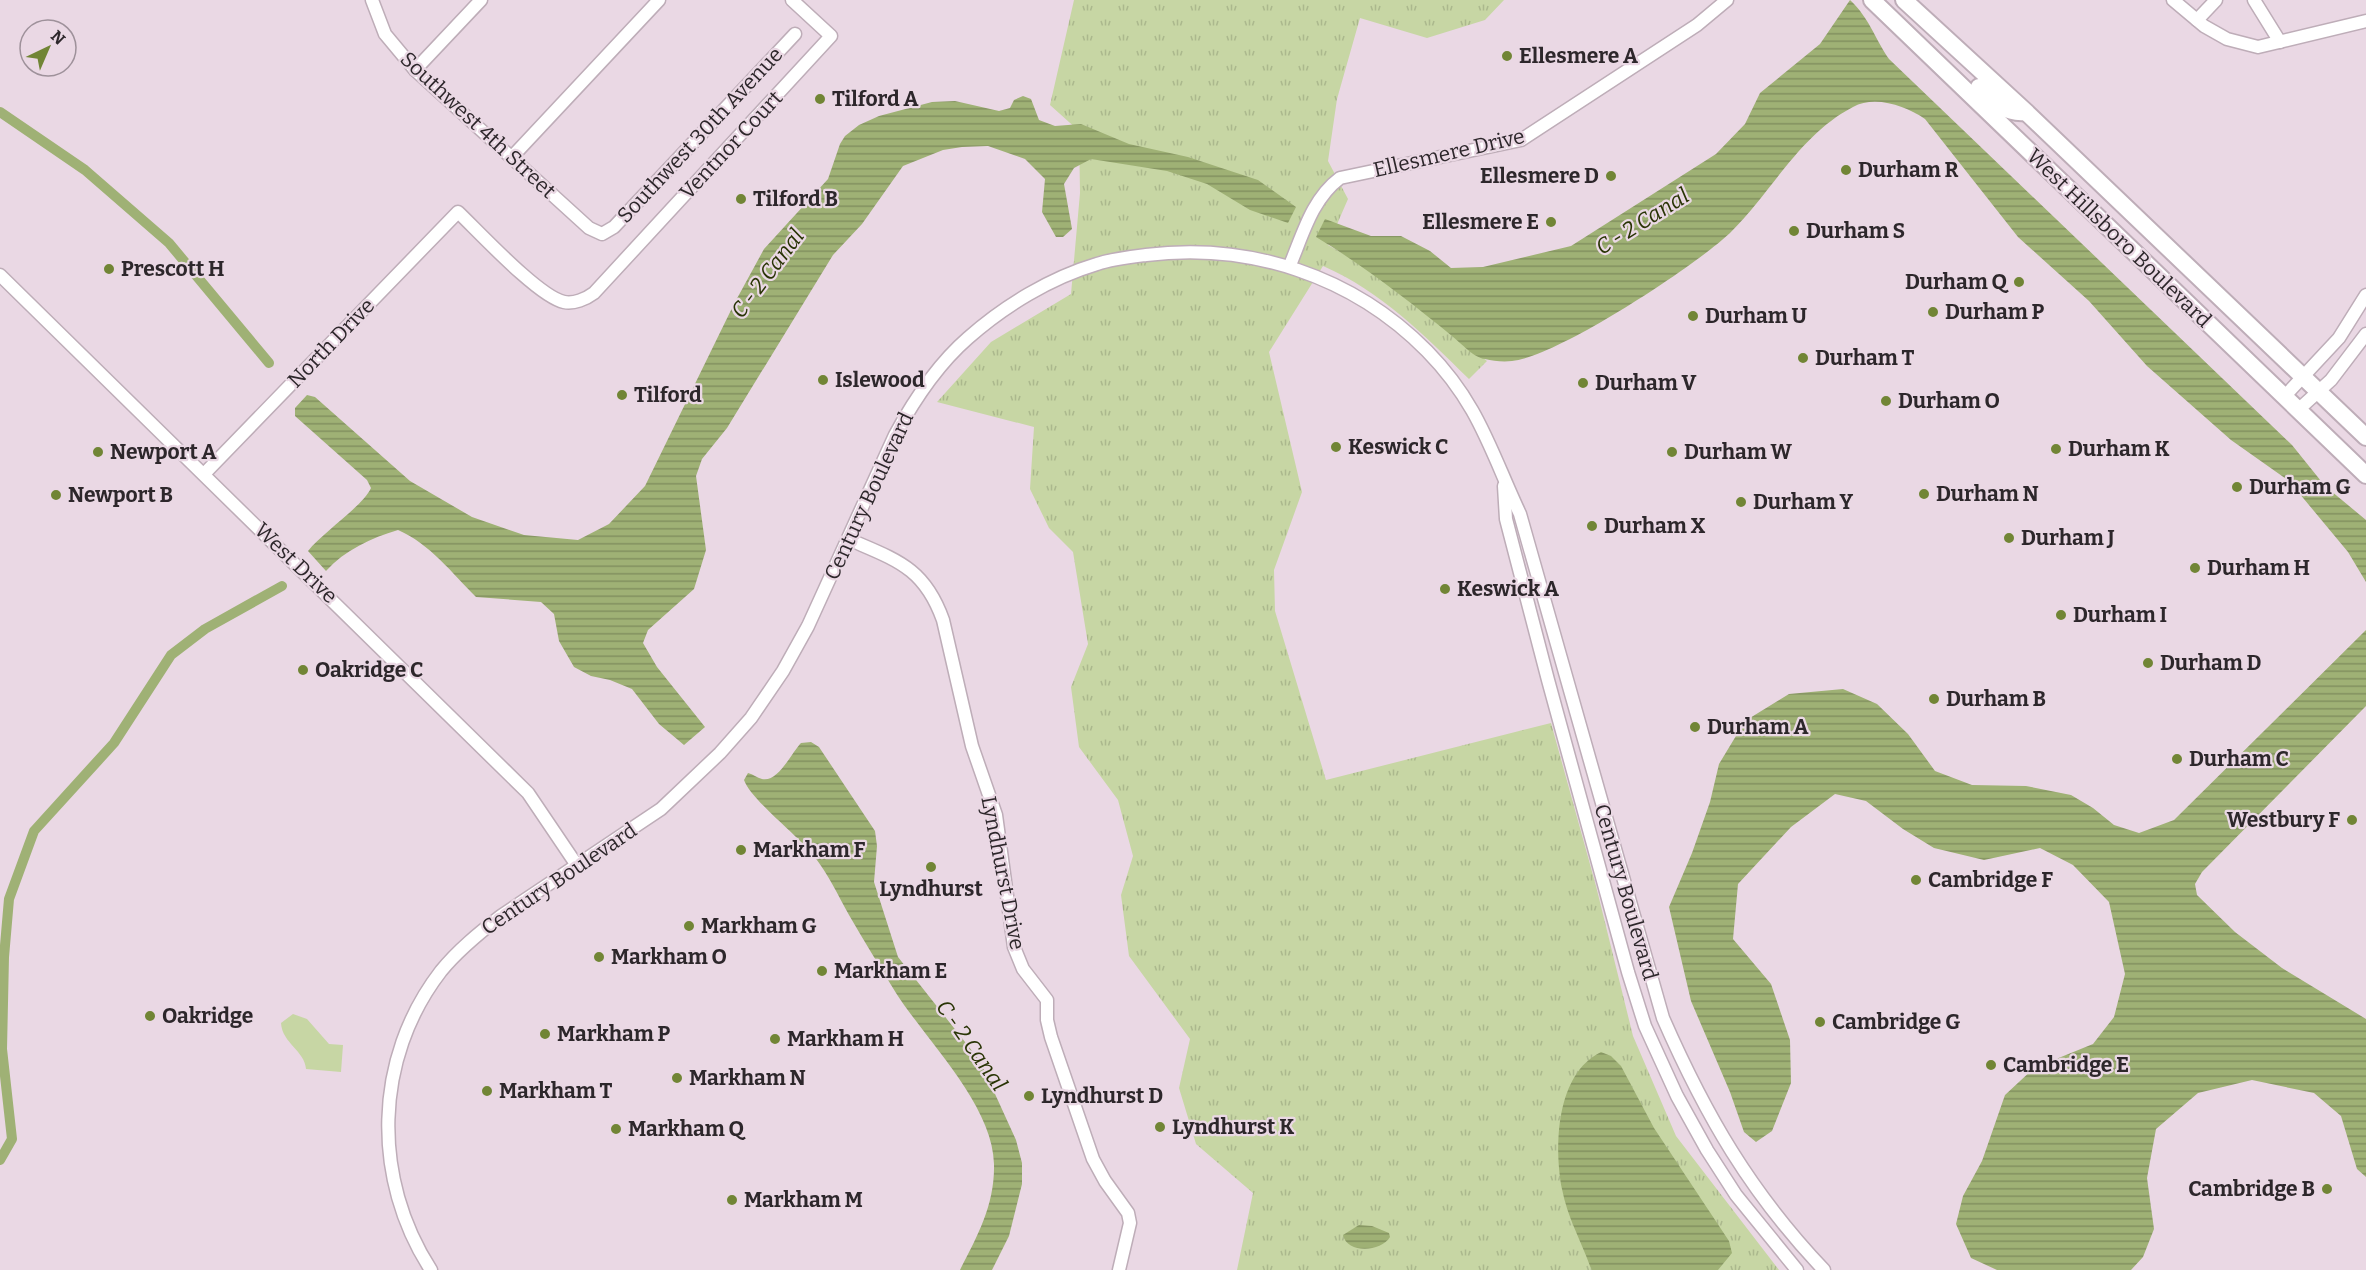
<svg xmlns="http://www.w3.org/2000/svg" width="2366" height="1270" font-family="Bitter,serif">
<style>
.grass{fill:url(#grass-tufts)}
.park{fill:#c7d6a4}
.water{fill:url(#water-rules)}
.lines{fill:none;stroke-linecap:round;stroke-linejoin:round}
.canal{stroke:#9fb175;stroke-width:10}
.minor-casing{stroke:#beadb8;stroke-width:15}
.major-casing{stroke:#beadb8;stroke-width:20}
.minor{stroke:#fff;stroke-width:12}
.major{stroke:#fff;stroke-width:16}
.poi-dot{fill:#718535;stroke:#ead8e4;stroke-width:2}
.labels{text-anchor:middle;stroke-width:4.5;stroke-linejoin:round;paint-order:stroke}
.poi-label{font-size:21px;font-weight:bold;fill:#2d272b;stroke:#ead8e4;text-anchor:start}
.street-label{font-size:21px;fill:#2d272b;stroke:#ead8e4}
.water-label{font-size:22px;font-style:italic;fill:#293405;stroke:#ead8e4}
</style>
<defs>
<pattern id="grass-tufts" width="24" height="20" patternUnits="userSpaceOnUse" patternTransform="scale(1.5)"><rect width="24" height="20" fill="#c7d6a4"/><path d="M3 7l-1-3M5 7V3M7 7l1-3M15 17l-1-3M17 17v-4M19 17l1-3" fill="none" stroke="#abb88d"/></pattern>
<pattern id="water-rules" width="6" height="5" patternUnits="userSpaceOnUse" patternTransform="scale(1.5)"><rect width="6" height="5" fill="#9fb175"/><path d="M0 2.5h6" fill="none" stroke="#829060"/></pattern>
</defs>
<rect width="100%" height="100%" fill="#ead8e4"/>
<path class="grass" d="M 1074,0 L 1504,0 L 1485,20 L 1427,38 L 1360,18 L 1337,99 L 1328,161 L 1348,199 L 1328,245 L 1361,264 L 1487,361 L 1469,379 C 1425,336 1381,291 1323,266 L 1269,352 L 1302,492 L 1274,570 L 1275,611 L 1326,780 L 1551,723 L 1596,886 L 1633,1036 L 1676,1136 L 1779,1270 L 1237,1270 L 1253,1193 L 1196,1144 L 1179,1088 L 1190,1039 L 1129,956 L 1121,895 L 1133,856 L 1118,800 L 1079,747 L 1071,687 L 1088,644 L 1073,552 L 1049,528 L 1030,489 L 1034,427 L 937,402 L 991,342 L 1071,294 L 1080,193 L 1079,131 L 1050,105 Z"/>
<path class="park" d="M 293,1014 L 307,1019 L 329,1044 L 343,1045 L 341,1072 L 306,1069 C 305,1051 282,1043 281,1023 Z"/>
<g class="water">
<path d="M 1850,0 C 1870,19 1874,37 1889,59 L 2292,445 L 2325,486 L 2366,520 L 2366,582 L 2348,552 L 2289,481 L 2231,440 L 2147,366 L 2089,301 L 2018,237 L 1925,119 C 1906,106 1875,95 1853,107 C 1799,135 1772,192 1730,233 C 1695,266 1557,357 1512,361 C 1503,362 1493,361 1485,359 C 1474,358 1461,343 1452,336 C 1408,300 1364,266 1316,237 L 1325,219 L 1371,236 L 1401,236 L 1430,251 L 1451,268 L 1483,267 L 1571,246 L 1716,154 L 1745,124 L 1760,93 L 1820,44 Z"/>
<path d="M 1023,96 L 1031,99 L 1039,120 L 1055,126 L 1081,124 L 1129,144 L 1188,157 L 1258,180 L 1296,207 L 1288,223 L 1250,210 L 1207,184 L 1167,171 L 1091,159 L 1074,168 L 1064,184 L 1072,229 L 1063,237 L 1056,237 L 1042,212 L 1045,179 L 1025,159 L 988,146 L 962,147 L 943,150 L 903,166 L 862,224 L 833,255 L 727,428 L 702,459 L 696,476 L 706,550 L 694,589 L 648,630 L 643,643 L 657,667 L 705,727 L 684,745 L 659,724 L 632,689 L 610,680 L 591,676 L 574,667 L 559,641 L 554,614 L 541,602 L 476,597 C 453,574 429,543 398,530 C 371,538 345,550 326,571 L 308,551 C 323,532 363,506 371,488 L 367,480 L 295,416 L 295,408 L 307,395 L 315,397 L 410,481 L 472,517 L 524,535 L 578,540 L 609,524 L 645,486 L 734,304 L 764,249 L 828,179 L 840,144 L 845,136 L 859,125 L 879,116 L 932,102 L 955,101 L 999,111 L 1010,108 L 1014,100 Z"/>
<path d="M 2366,630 L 2366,706 L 2202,872 L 2195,884 L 2197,895 L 2235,932 L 2282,968 L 2366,1019 L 2366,1177 L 2357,1169 L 2341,1116 L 2314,1093 L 2252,1080 L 2198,1093 L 2156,1129 L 2147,1178 L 2154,1229 L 2143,1257 L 2131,1270 L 1997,1270 L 1971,1258 L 1956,1224 L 1963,1196 L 1982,1161 L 2005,1095 L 2034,1068 L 2093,1044 L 2114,1017 L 2125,974 L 2109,902 L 2073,865 L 2040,848 L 1984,860 L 1934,848 L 1903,829 L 1866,801 L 1835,794 L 1791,827 L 1738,884 L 1733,939 L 1771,984 L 1790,1040 L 1791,1083 L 1772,1131 L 1756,1142 L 1744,1132 L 1730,1092 L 1691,1001 L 1669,907 L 1692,853 L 1710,802 L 1719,764 L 1745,721 L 1789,694 L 1843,689 L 1877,704 L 1908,734 L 1935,771 L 1972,785 L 2026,786 L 2071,795 L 2093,808 L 2114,825 L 2139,833 L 2174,820 Z"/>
<path d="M 811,742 L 819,747 L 875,831 L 877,846 L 874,882 L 898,957 L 980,1061 L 1016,1140 L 1022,1163 L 1022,1184 L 1009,1236 L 992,1270 L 960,1270 C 978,1235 995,1204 994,1164 C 993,1105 926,1040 896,993 C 880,967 864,941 849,915 C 838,895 828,874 814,856 C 798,835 751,800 744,780 L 748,773 C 753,774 757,778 762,779 C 778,783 792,752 801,743 Z"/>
<path d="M 1601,1052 L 1611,1056 L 1621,1066 L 1654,1128 L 1729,1241 L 1732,1253 L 1718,1270 L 1592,1270 L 1590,1266 C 1581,1241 1567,1216 1562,1189 C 1554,1145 1556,1074 1601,1052 Z"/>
<path d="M 1359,1225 L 1372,1226 L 1389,1233 L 1390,1237 C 1381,1252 1347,1254 1343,1235 Z"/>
</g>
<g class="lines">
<g class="canal">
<path d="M 0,112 L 85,170 L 169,243 L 269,363"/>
<path d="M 0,1160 L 12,1139 L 2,1049 L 4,957 L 9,899 L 34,831 L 114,743 L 171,655 L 205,629 L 282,586"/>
</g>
<g class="minor-casing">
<g id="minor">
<path d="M 372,0 L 385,34 L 415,70 L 589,228 L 602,234 L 614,227 L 795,34"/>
<path d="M 2173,0 L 2204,26 L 2227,39 L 2258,47 L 2366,21"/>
<path d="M 2254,0 L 2280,42"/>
<path d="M 2197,20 L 2216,0"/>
<path d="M 415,70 L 481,0"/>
<path d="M 512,157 L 659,0"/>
<path d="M 1290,265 C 1303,234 1312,199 1340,178 L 1521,140 L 1697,25 L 1727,0"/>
<path d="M 0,275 L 528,793 L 576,864"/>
<path d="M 2284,397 L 2339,338 L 2366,295"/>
<path d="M 2298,410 L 2331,380 L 2366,334"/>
<path d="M 204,474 L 458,212 C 479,232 539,297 564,302 C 574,304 586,299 594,293 L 831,36 L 792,0"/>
<path d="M 1504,486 L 1506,519 L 1548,680 L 1628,972 L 1645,1026 L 1677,1096 L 1707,1150 L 1736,1195 L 1797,1270"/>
<path d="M 848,539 C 896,560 924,567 943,620 L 972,746 L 996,815 L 1014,947 L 1023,969 L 1047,1000 L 1047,1020 L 1051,1037 L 1093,1159 L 1105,1181 L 1128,1213 L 1130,1223 L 1119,1270"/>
<path d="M 431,1270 C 372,1179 373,1059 441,971 C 458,950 479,933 501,916 L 661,809 L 720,753 L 751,718 L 783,671 L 808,626 L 895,435 C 914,400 938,364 968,338 C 1004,306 1050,278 1097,264 C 1112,259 1130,257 1146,255 C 1250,242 1353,276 1427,351 C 1479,404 1490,450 1520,514 L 1663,1018 C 1706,1116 1750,1192 1824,1270"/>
</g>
</g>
<g class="major-casing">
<g id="major">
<path d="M 1872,0 L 2366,475"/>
<path d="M 1904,0 L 2026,112 L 2366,437"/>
<path d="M 1979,87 C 1993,100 2004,114 2025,112"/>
</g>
</g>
<use href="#minor" class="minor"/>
<use href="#major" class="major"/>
</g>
<g class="poi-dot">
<circle cx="1507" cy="56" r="6"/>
<circle cx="820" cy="99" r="6"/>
<circle cx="1846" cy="170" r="6"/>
<circle cx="1611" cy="176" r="6"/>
<circle cx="741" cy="199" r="6"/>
<circle cx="1551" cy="222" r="6"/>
<circle cx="1794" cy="231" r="6"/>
<circle cx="109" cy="269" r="6"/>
<circle cx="2019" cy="282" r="6"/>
<circle cx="1933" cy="312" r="6"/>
<circle cx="1693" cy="316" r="6"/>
<circle cx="1803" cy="358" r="6"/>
<circle cx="823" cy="380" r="6"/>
<circle cx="1583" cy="383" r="6"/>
<circle cx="622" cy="395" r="6"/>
<circle cx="1886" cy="401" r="6"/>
<circle cx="1336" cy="447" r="6"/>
<circle cx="2056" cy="449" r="6"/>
<circle cx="98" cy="452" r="6"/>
<circle cx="1672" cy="452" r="6"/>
<circle cx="2237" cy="487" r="6"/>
<circle cx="1924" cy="494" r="6"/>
<circle cx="56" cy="495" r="6"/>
<circle cx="1741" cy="502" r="6"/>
<circle cx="1592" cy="526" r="6"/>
<circle cx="2009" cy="538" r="6"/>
<circle cx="2195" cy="568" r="6"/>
<circle cx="1445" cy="589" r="6"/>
<circle cx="2061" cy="615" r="6"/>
<circle cx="2148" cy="663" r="6"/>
<circle cx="303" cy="670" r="6"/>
<circle cx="1934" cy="699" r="6"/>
<circle cx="1695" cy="727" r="6"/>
<circle cx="2177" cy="759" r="6"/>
<circle cx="2352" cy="820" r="6"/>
<circle cx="741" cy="850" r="6"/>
<circle cx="931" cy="867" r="6"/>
<circle cx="1916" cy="880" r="6"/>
<circle cx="689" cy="926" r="6"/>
<circle cx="599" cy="957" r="6"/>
<circle cx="822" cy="971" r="6"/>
<circle cx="150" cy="1016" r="6"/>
<circle cx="1820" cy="1022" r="6"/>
<circle cx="545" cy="1034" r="6"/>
<circle cx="775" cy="1039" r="6"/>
<circle cx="1991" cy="1065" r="6"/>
<circle cx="677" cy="1078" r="6"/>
<circle cx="487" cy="1091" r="6"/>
<circle cx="1029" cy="1096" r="6"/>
<circle cx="1160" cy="1127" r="6"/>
<circle cx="616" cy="1129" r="6"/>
<circle cx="2327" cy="1189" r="6"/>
<circle cx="732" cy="1200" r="6"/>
</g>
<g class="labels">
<g class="poi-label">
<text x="1519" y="63">Ellesmere A</text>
<text x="832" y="106">Tilford A</text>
<text x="1858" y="177">Durham R</text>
<text x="1599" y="183" text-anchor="end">Ellesmere D</text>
<text x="753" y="206">Tilford B</text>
<text x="1539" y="229" text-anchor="end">Ellesmere E</text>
<text x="1806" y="238">Durham S</text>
<text x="121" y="276">Prescott H</text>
<text x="2007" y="289" text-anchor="end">Durham Q</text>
<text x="1945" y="319">Durham P</text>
<text x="1705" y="323">Durham U</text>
<text x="1815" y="365">Durham T</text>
<text x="835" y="387">Islewood</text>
<text x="1595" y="390">Durham V</text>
<text x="634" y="402">Tilford</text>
<text x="1898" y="408">Durham O</text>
<text x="1348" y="454">Keswick C</text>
<text x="2068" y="456">Durham K</text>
<text x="110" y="459">Newport A</text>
<text x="1684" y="459">Durham W</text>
<text x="2249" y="494">Durham G</text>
<text x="1936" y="501">Durham N</text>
<text x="68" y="502">Newport B</text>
<text x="1753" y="509">Durham Y</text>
<text x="1604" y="533">Durham X</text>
<text x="2021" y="545">Durham J</text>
<text x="2207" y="575">Durham H</text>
<text x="1457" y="596">Keswick A</text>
<text x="2073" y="622">Durham I</text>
<text x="2160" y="670">Durham D</text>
<text x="315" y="677">Oakridge C</text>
<text x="1946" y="706">Durham B</text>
<text x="1707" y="734">Durham A</text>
<text x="2189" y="766">Durham C</text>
<text x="2340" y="827" text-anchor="end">Westbury F</text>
<text x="753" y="857">Markham F</text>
<text x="1928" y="887">Cambridge F</text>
<text x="931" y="896" text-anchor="middle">Lyndhurst</text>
<text x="701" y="933">Markham G</text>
<text x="611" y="964">Markham O</text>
<text x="834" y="978">Markham E</text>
<text x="162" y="1023">Oakridge</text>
<text x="1832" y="1029">Cambridge G</text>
<text x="557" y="1041">Markham P</text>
<text x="787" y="1046">Markham H</text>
<text x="2003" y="1072">Cambridge E</text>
<text x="689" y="1085">Markham N</text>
<text x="499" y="1098">Markham T</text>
<text x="1041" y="1103">Lyndhurst D</text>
<text x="1172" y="1134">Lyndhurst K</text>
<text x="628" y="1136">Markham Q</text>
<text x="2315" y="1196" text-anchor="end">Cambridge B</text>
<text x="744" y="1207">Markham M</text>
</g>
<g class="street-label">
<text transform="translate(478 125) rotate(43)" y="7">Southwest 4th Street</text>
<text transform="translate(700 135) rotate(-47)" y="7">Southwest 30th Avenue</text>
<text transform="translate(731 145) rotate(-47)" y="7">Ventnor Court</text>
<text transform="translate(1449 153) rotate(-13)" y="7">Ellesmere Drive</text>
<text transform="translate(2119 238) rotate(44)" y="7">West Hillsboro Boulevard</text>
<text transform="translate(331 343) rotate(-46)" y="7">North Drive</text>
<text transform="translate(869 496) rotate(-65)" y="7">Century Boulevard</text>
<text transform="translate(296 563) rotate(44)" y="7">West Drive</text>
<text transform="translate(1003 873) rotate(79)" y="7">Lyndhurst Drive</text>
<text transform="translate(559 879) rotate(-34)" y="7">Century Boulevard</text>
<text transform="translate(1626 892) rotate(74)" y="7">Century Boulevard</text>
</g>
<g class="water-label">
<text transform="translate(1642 221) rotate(-32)" y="8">C - 2 Canal</text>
<text transform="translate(767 273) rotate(-53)" y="8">C - 2 Canal</text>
<text transform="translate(972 1045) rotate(55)" y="8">C - 2 Canal</text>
</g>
</g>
<g transform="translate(48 48) rotate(44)"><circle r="28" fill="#ead8e4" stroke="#9e919a" stroke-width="1.5"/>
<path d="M0-4.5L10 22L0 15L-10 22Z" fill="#718535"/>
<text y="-9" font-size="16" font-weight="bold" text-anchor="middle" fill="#2d272b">N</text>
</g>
</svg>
